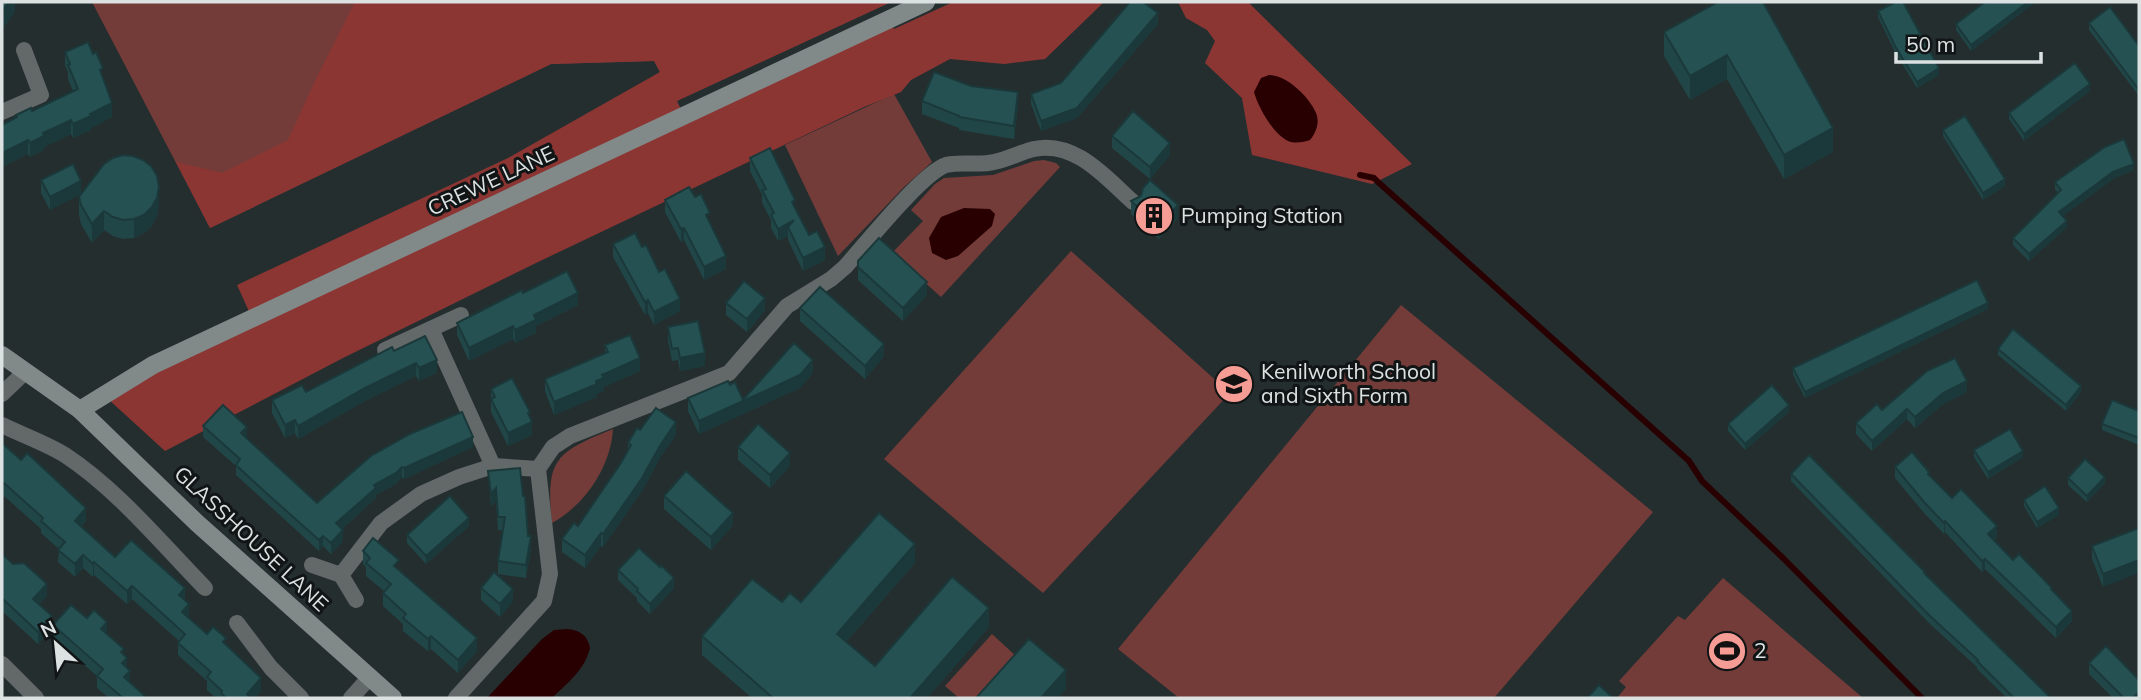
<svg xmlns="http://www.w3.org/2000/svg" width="2141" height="700" font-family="Mulish,sans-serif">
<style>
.green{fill:#743c39}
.forest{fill:#8c3634}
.water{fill:#280002}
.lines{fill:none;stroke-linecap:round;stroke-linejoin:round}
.stream{stroke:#280002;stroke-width:6}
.street{stroke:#636868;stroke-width:16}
.secondary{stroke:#818989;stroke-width:18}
.wall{fill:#214647}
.shaded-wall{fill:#1b393a}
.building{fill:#265153;stroke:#1b393a;stroke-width:2}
.labels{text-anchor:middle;stroke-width:6;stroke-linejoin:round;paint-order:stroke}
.street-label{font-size:21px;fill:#dce2e2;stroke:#111516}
.poi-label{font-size:21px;fill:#dce2e2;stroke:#111516;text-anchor:start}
</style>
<rect width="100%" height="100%" fill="#252e2f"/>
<g class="green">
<path d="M 92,2 L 891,2 L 676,101 L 654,61 L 551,64 L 210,228 Z"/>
<path d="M 894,94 L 932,162 L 904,187 L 838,256 L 785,145 Z"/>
<path d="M 1044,160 L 1056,163 L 1060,167 L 941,297 L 892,253 L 923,221 L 911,210 L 935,184 L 944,178 L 993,175 L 1034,161 Z"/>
<path d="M 1071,251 L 1230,393 L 1043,593 L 884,459 Z"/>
<path d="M 1401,305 L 1653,512 L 1494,698 L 1179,698 L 1118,649 Z"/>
<path d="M 613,429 C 611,466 585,505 552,523 C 545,459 556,452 613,429 Z"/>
<path d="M 1723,578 L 1863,698 L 1617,698 L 1626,687 L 1619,681 L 1678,616 L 1685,620 Z"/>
<path d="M 992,634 L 1018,658 L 981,698 L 959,698 L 945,686 Z"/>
</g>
<g class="forest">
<path d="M 355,2 L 891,2 L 677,101 L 684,116 L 889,20 L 894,29 L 953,2 L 1104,2 L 1045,59 L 1004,64 L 950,59 L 911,80 L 901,92 L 864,107 L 538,262 L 343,358 L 165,451 L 107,398 L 252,318 L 237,285 L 508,158 L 660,72 L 654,61 L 551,64 L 210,228 L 176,162 L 222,173 L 288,140 L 316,79 Z"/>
<path d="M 1178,2 L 1248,2 L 1412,164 L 1372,184 L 1252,155 L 1242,98 L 1205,63 L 1215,41 L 1207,30 L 1186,18 Z"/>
</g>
<g class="water">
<path d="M 1269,75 C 1287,75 1309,97 1316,113 C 1320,123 1316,132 1310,140 C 1304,142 1295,144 1288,141 C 1273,134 1258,107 1254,92 L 1261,78 Z"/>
<path d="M 964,208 L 990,209 L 995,214 L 992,226 L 958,256 L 946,260 L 932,253 L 929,238 L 941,217 Z"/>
<path d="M 567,629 C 579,630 588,635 590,648 C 585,670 567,683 552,698 L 487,698 L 542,639 L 554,630 Z"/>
</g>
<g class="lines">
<path class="stream" d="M 1360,175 L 1374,178 L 1378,182 L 1689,461 L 1702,481 L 1784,559 L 1922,698"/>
<g class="street">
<path d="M 2,112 L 41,95 L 24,50"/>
<path d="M 431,329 L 493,466"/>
<path d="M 385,350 L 461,315"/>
<path d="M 2,394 L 25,372"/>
<path d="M 2,425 C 22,435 46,443 65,455 C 118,490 161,543 205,588"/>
<path d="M 312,565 L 341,575 L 381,523 L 421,494 L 459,477 L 493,466 L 538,469"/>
<path d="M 341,575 L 356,600"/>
<path d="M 237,623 L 271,668 L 301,698"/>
<path d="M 2,664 L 36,698"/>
<path d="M 351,698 L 369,678"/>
<path d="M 456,698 L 544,601 L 550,574 L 538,469 L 553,447 L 570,436 L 729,373 L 787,306 L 831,279 L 845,267 C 865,245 922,173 946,165 C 960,161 978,166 994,162 C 1008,159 1021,152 1034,149 C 1075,140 1106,178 1133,202"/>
</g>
<g class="secondary">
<path d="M 2,355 L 80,410 L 197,523 L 393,698"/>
<path d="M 80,410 L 153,365 L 926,2"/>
</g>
</g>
<g class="wall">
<path d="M 1718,2 L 1833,152 L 1784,179 L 1727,79 L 1690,100 L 1664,56 L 1664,32 Z"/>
<path d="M 2036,2 L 1971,51 L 1956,30 L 1956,24 Z"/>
<path d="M 1878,11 L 1939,75 L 1917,88 L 1895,52 L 1878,17 Z"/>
<path d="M 2089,23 L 2139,46 L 2139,96 L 2089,30 Z"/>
<path d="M 1158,24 L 1077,118 L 1041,131 L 1031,104 L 1031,94 L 1061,83 Z"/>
<path d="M 65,52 L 103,79 L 112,117 L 91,128 L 91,130 L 73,138 L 71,134 L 44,147 L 44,150 L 30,157 L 28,154 L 4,166 L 4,171 L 2,173 L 2,125 L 16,118 L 16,115 L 32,111 L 73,91 L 68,79 L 68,72 L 65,66 Z"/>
<path d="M 2090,91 L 2024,141 L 2009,119 L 2009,113 Z"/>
<path d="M 922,101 L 1018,105 L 1014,139 L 959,130 L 959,128 L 922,114 Z"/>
<path d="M 1943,130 L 2005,186 L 1983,200 L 1943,136 Z"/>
<path d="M 1112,136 L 1170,155 L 1150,179 L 1112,148 Z"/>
<path d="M 750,158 L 809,235 L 825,260 L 803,271 L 788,240 L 788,236 L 778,241 L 771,228 L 771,220 L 762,203 L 762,195 L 750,171 Z"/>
<path d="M 2134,170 L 2113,179 L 2063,216 L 2067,227 L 2029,261 L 2013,245 L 2013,238 L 2058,193 L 2055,189 L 2055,182 Z"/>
<path d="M 41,180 L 81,193 L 159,205 L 157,216 L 152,226 L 144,233 L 134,238 L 123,239 L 113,236 L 104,230 L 92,243 L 81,224 L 79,215 L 79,197 L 81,194 L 50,210 L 41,193 Z"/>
<path d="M 665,200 L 710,223 L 726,269 L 704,280 L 684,240 L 681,242 L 665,212 Z"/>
<path d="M 1131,201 L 1178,218 L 1159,239 L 1131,214 Z"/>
<path d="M 613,244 L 642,247 L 680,311 L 654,325 L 648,313 L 645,315 L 613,257 Z"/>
<path d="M 858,261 L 927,295 L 903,321 L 858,280 Z"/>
<path d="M 523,293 L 578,305 L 536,326 L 536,333 L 515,343 L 513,339 L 469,361 L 457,335 L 457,323 Z"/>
<path d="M 726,303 L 765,310 L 747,332 L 726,315 Z"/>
<path d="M 800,308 L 884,356 L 865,379 L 800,321 Z"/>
<path d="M 1988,309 L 1805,398 L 1793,375 L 1793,368 Z"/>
<path d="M 668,327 L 705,366 L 680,371 L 678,360 L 672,361 L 668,340 Z"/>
<path d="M 605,345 L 640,371 L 604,387 L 604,391 L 597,394 L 597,397 L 554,415 L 545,391 L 545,379 L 605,353 Z"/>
<path d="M 1998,349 L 2081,392 L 2066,411 L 1998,355 Z"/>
<path d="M 394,351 L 437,373 L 419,381 L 416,376 L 365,401 L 298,439 L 295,433 L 285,438 L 272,413 L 272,400 L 306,392 Z"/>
<path d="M 813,373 L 800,388 L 699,434 L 688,411 L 688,398 L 743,400 Z"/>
<path d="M 491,389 L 532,435 L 508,446 L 491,412 Z"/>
<path d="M 1967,392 L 1943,404 L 1915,428 L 1907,419 L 1872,451 L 1856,434 L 1856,423 L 1882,410 Z"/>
<path d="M 2139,411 L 2139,445 L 2102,430 L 2102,424 Z"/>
<path d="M 1789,412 L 1745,450 L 1728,431 L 1728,424 Z"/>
<path d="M 203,426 L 247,437 L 246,438 L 317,503 L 371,456 L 473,447 L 404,479 L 402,477 L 396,484 L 376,495 L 376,498 L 342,529 L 343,541 L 331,554 L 323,546 L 319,551 L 236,475 L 236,466 L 203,437 Z"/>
<path d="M 640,430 L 676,435 L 661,456 L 642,491 L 603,547 L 601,546 L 585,568 L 562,552 L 562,539 L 578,526 L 621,463 L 628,451 L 628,443 Z"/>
<path d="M 2,443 L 86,521 L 81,527 L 115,557 L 185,600 L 189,616 L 188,617 L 207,634 L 226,645 L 261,691 L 255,698 L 216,698 L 207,690 L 207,681 L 178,655 L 178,643 L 179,641 L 132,599 L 127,604 L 94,575 L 93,577 L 83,568 L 75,577 L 58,562 L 59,549 L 41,533 L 41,529 L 4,496 L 3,498 L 2,497 Z"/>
<path d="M 738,447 L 790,466 L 770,488 L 738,460 Z"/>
<path d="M 1974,450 L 2023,457 L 1988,479 L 1974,457 Z"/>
<path d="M 1895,467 L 1929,475 L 1952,498 L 1997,537 L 1994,540 L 2013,560 L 2052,591 L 2072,621 L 2056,638 L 1985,569 L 1982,572 L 1945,532 L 1944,534 L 1924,513 L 1895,478 Z"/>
<path d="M 488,471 L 528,536 L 531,549 L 526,578 L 498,574 L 498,561 L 503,530 L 498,530 L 496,501 L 491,506 Z"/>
<path d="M 1791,474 L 1925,574 L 2051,698 L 2007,698 L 1977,669 L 1977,667 L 1930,624 L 1791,481 Z"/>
<path d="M 2068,478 L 2105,483 L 2087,502 L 2068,485 Z"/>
<path d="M 664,496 L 733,525 L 711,550 L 664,509 Z"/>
<path d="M 2024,500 L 2059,515 L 2037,528 L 2024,506 Z"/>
<path d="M 469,526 L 426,564 L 407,543 L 407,535 Z"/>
<path d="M 2139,528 L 2103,587 L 2092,559 L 2092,546 Z"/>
<path d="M 363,551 L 399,569 L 477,651 L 458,673 L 431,649 L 428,651 L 403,631 L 403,624 L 383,606 L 383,593 L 384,591 L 366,576 L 366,567 L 363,564 Z"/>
<path d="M 2,554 L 47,596 L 39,604 L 52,629 L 38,644 L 2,611 Z"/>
<path d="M 915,563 L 846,642 L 875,666 L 989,627 L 927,698 L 752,698 L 702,655 L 702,636 L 782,602 L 801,602 Z"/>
<path d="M 660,567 L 674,588 L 650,614 L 637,601 L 637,598 L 618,580 L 618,570 Z"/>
<path d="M 481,588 L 513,601 L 500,617 L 481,600 Z"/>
<path d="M 87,618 L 107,634 L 124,654 L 130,683 L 147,698 L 109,698 L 97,688 L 97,676 L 53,637 L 53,625 Z"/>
<path d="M 2089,663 L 2139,698 L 2113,698 L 2089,674 Z"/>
</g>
<g class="shaded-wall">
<path d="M 8,2 L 15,2 L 15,12 L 2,30 L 2,11 Z"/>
<path d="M 2028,2 L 2036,2 L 1971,51 L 1971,45 Z"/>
<path d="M 1158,13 L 1158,24 L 1077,118 L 1041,131 L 1041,121 Z"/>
<path d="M 1727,55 L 1727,79 L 1690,100 L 1690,76 Z"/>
<path d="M 1939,68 L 1939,75 L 1917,88 L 1917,82 Z"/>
<path d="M 2090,84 L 2090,91 L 2024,141 L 2024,134 Z"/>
<path d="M 1018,92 L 1018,105 L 1014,139 L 1014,126 Z"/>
<path d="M 112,103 L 112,117 L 91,128 L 91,130 L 73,138 L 73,124 Z"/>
<path d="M 71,120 L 71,134 L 44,147 L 44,150 L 30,157 L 30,143 L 43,133 Z"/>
<path d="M 1833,128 L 1833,152 L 1784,179 L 1784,155 Z"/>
<path d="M 28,140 L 28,154 L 4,166 L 4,171 L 2,173 L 2,153 Z"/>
<path d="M 1170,143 L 1170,155 L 1150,179 L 1150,167 Z"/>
<path d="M 2134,164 L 2134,170 L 2113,179 L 2059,219 L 2059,212 L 2113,172 Z"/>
<path d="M 2005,179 L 2005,186 L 1983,200 L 1983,193 Z"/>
<path d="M 81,181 L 81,194 L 50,210 L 50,197 Z"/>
<path d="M 159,187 L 159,205 L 157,216 L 152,226 L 144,233 L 134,238 L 134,219 Z"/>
<path d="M 1178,205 L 1178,218 L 1159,239 L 1159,226 Z"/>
<path d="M 104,211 L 104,230 L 92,243 L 92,224 Z"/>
<path d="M 794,220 L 788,227 L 788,236 L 778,241 L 778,229 Z"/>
<path d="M 2067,221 L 2067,227 L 2029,261 L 2029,254 Z"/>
<path d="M 684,228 L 684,240 L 681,242 L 681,229 Z"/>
<path d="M 825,247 L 825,260 L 803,271 L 803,258 Z"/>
<path d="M 726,256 L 726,269 L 704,280 L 704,267 Z"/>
<path d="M 927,282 L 927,295 L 903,321 L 903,308 Z"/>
<path d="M 578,293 L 578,305 L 536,326 L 536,333 L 515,343 L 515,330 L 534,315 Z"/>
<path d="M 765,298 L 765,310 L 747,332 L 747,319 Z"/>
<path d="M 680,299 L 680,311 L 654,325 L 654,312 Z"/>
<path d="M 648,300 L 648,313 L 645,315 L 645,302 Z"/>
<path d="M 1988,303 L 1988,309 L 1805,398 L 1805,392 Z"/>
<path d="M 513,326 L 513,339 L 469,361 L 469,348 Z"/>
<path d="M 884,344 L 884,356 L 865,379 L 865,366 Z"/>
<path d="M 705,353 L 705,366 L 680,371 L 680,358 Z"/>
<path d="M 640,358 L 640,371 L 604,387 L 604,391 L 597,394 L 597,397 L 554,415 L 554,402 L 596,381 L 602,375 Z"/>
<path d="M 437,360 L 437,373 L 419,381 L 419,368 Z"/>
<path d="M 813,360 L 813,373 L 800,388 L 699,434 L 699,421 L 800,375 Z"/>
<path d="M 416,363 L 416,376 L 365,401 L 298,439 L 298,426 L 365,388 Z"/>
<path d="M 1967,381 L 1967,392 L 1943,404 L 1915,428 L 1915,417 L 1943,393 Z"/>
<path d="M 2081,386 L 2081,392 L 2066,411 L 2066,405 Z"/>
<path d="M 1789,405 L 1789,412 L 1745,450 L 1745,444 Z"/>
<path d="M 1907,409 L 1907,419 L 1872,451 L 1872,441 Z"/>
<path d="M 530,412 L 530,423 L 532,422 L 532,435 L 508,446 L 508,433 Z"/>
<path d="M 295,420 L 295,433 L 285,438 L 285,425 Z"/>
<path d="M 676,422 L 676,435 L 661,456 L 642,491 L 603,547 L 603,534 L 661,444 Z"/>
<path d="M 247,427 L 247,437 L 241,444 L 241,433 Z"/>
<path d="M 473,437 L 473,447 L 404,479 L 404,468 Z"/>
<path d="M 2023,451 L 2023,457 L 1988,479 L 1988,472 Z"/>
<path d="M 790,453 L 790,466 L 770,488 L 770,475 Z"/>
<path d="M 402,467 L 402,477 L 396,484 L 376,495 L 376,498 L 336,534 L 336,523 L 374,485 Z"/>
<path d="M 2105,477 L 2105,483 L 2087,502 L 2087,496 Z"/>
<path d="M 496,488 L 496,501 L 491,506 L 491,494 Z"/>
<path d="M 86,508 L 86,521 L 75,534 L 75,521 Z"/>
<path d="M 2059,508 L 2059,515 L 2037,528 L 2037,522 Z"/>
<path d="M 733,513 L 733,525 L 711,550 L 711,537 Z"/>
<path d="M 469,518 L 469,526 L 426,564 L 426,556 Z"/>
<path d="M 1945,521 L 1945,532 L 1944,534 L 1944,523 Z"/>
<path d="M 1997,526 L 1997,537 L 1988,545 L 1988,534 Z"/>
<path d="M 343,530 L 343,541 L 331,554 L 331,543 Z"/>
<path d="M 601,533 L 601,546 L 585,568 L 585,555 Z"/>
<path d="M 323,536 L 323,546 L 319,551 L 319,540 Z"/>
<path d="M 531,536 L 531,549 L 526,578 L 526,565 Z"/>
<path d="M 915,544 L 915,563 L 837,652 L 837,634 Z"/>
<path d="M 83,555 L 83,568 L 75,577 L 75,564 Z"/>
<path d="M 1985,559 L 1985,569 L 1982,572 L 1982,561 Z"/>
<path d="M 2139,560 L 2139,573 L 2103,587 L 2103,574 Z"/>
<path d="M 94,562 L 94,575 L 93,577 L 93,564 Z"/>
<path d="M 674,578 L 674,588 L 650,614 L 650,604 Z"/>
<path d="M 47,584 L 47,596 L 33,611 L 33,599 Z"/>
<path d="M 132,586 L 132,599 L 127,604 L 127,591 Z"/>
<path d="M 185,588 L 185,601 L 179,595 Z"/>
<path d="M 513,589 L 513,601 L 500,617 L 500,604 Z"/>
<path d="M 189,604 L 189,616 L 182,624 L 182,612 Z"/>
<path d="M 989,608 L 989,627 L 927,698 L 911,698 Z"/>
<path d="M 2072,611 L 2072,621 L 2056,638 L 2056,627 Z"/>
<path d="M 52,616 L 52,629 L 38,644 L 38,632 Z"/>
<path d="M 107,622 L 107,634 L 101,629 Z"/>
<path d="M 431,636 L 431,649 L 428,651 L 428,639 Z"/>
<path d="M 477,638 L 477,651 L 458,673 L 458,660 Z"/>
<path d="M 127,658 L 127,670 L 122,663 Z"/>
<path d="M 1066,670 L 1066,689 L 1058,698 L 1041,698 Z"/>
<path d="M 130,671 L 130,683 L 124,677 Z"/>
<path d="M 261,678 L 261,691 L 255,698 L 247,698 L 247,694 Z"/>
<path d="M 2139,692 L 2139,698 L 2133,698 Z"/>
</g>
<g class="building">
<path d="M 2,2 L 9,2 L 2,11 Z"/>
<path d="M 1130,2 L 1143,2 L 1158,13 L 1077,108 L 1041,121 L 1031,94 L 1061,83 Z"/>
<path d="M 1718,2 L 1763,2 L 1833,128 L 1784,155 L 1727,55 L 1690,76 L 1664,32 Z"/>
<path d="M 1896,2 L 1903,2 L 1939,68 L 1917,82 L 1895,46 L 1878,11 Z"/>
<path d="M 1985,2 L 2028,2 L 1971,45 L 1956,24 Z"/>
<path d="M 2110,7 L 2139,46 L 2139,90 L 2089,23 Z"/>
<path d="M 88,42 L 93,54 L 96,52 L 103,68 L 100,70 L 112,103 L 90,114 L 91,116 L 73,124 L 71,120 L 43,133 L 44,136 L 30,143 L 28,140 L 2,153 L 4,157 L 2,159 L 2,125 L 17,117 L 16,115 L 31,108 L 32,111 L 78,89 L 68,65 L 70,64 L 65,52 Z"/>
<path d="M 2075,63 L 2090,84 L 2024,134 L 2009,113 Z"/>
<path d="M 934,72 L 971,86 L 1018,92 L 1014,126 L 959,117 L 959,116 L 922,101 Z"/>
<path d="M 1133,111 L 1170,143 L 1150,167 L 1112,136 Z"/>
<path d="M 1965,116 L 2005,179 L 1983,193 L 1943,130 Z"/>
<path d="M 2124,139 L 2134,164 L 2113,172 L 2059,212 L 2067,221 L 2029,254 L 2013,238 L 2061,190 L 2055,182 L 2105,147 Z"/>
<path d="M 770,148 L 795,200 L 792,202 L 809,235 L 817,231 L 825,247 L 803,258 L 788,227 L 794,220 L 778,229 L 771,215 L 774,213 L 762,190 L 766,189 L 750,158 Z"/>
<path d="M 123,155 L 133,156 L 143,160 L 151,166 L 157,176 L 159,187 L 157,198 L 152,207 L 144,215 L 134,219 L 123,220 L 113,217 L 104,211 L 92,224 L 81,205 L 79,197 L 104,164 L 113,158 Z"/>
<path d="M 73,164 L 81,181 L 50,197 L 41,180 Z"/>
<path d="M 1150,180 L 1178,205 L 1159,226 L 1131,201 L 1141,196 L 1143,188 Z"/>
<path d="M 689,187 L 695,197 L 701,194 L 710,213 L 706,215 L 726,256 L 704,267 L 684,228 L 681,229 L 665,200 Z"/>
<path d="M 635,233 L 642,247 L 646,245 L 659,272 L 665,269 L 680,299 L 654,312 L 648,300 L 645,302 L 613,244 Z"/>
<path d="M 879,238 L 927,282 L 903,308 L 858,267 L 858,261 Z"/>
<path d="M 567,271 L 578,293 L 534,315 L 536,320 L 515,330 L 513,326 L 469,348 L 457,323 L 522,290 L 523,293 Z"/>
<path d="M 1977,280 L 1988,303 L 1805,392 L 1793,368 Z"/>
<path d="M 744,281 L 765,298 L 747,319 L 726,303 Z"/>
<path d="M 820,287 L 884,344 L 865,366 L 800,308 Z"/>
<path d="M 698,321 L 705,353 L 680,358 L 678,348 L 672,349 L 668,327 Z"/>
<path d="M 2013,329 L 2081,386 L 2066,405 L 1998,349 Z"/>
<path d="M 630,335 L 640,358 L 602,375 L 604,378 L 596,381 L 597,384 L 554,402 L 545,379 L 608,352 L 605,345 Z"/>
<path d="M 425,336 L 437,360 L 419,368 L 416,363 L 365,388 L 298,426 L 295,420 L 285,425 L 272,400 L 302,385 L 306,392 L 392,347 L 394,351 Z"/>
<path d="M 794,343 L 813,360 L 800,375 L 699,421 L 688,398 L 728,381 L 730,385 L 735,382 L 743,400 Z"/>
<path d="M 1955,358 L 1967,381 L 1943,393 L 1915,417 L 1907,409 L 1872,441 L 1856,423 L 1877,404 L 1882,410 L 1927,371 Z"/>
<path d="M 512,378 L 530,412 L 528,413 L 532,422 L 508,433 L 491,399 L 495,397 L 491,389 Z"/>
<path d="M 1772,385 L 1789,405 L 1745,444 L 1728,424 Z"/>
<path d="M 2112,400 L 2139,411 L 2139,438 L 2102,424 Z"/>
<path d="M 223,405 L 247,427 L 241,433 L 317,503 L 371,456 L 410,434 L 462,412 L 473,437 L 404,468 L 402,467 L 396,473 L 374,485 L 376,488 L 336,523 L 343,530 L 331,543 L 323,536 L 319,540 L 264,491 L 236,465 L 240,459 L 203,426 Z"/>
<path d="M 656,408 L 676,422 L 661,444 L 642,478 L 603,534 L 601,533 L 585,555 L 562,539 L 574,523 L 578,526 L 621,463 L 631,445 L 628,443 L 637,428 L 640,430 Z"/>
<path d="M 758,424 L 790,453 L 770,475 L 738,447 Z"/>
<path d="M 2010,429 L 2023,451 L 1988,472 L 1974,450 Z"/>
<path d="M 2,443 L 21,460 L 27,453 L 86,508 L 75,521 L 115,557 L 131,540 L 185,588 L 179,595 L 189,604 L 182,612 L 207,634 L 213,627 L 226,638 L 223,642 L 261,678 L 247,694 L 251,698 L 226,698 L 221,693 L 222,691 L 207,677 L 211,672 L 178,643 L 185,634 L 132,586 L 127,591 L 94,562 L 93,564 L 83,555 L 75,564 L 58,550 L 65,542 L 41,521 L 43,518 L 4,483 L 3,485 L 2,484 Z"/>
<path d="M 1912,452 L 1929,472 L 1928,474 L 1952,498 L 1961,489 L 1997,526 L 1988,534 L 2013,560 L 2019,554 L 2052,588 L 2051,589 L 2072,611 L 2056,627 L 1985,559 L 1982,561 L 1945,521 L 1944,523 L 1924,502 L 1895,467 Z"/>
<path d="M 1809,455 L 1925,572 L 1924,573 L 2051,698 L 2014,698 L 1977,661 L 1978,660 L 1930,616 L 1791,474 Z"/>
<path d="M 2085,459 L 2105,477 L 2087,496 L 2068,478 Z"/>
<path d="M 520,468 L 523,496 L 525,496 L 528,536 L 531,536 L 526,565 L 498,561 L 505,517 L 498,517 L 496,488 L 491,494 L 488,471 Z"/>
<path d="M 686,471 L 733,513 L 711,537 L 664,496 Z"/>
<path d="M 2045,486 L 2059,508 L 2037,522 L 2024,500 Z"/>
<path d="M 450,496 L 469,518 L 426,556 L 407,535 Z"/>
<path d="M 879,513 L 915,544 L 837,634 L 875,666 L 952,577 L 989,608 L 911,697 L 913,698 L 773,698 L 702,636 L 752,579 L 782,602 L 790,593 L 801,602 Z"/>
<path d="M 2139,528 L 2139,560 L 2103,574 L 2092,546 Z"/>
<path d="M 373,538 L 399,560 L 394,566 L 477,638 L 458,660 L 431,636 L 428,639 L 403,618 L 406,614 L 383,593 L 391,584 L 366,563 L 370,558 L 363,551 Z"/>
<path d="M 639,548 L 660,567 L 661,565 L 674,578 L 650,604 L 637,591 L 638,589 L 618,570 Z"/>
<path d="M 2,554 L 13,564 L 24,563 L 47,584 L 33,599 L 52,616 L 38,632 L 2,598 Z"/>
<path d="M 494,572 L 513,589 L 500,604 L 481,588 Z"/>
<path d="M 71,605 L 87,618 L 94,610 L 107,622 L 101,629 L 124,649 L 121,652 L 127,658 L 122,663 L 130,671 L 124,677 L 147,698 L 123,698 L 97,676 L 103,669 L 53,625 Z"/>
<path d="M 1029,639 L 1066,670 L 1041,698 L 976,698 Z"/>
<path d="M 2106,646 L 2139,680 L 2139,692 L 2133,698 L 2124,698 L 2089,663 Z"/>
<path d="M 1599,685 L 1611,696 L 1609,698 L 1587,698 Z"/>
</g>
<defs>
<g id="building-disc" transform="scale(2.0125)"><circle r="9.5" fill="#f59c95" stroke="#111516"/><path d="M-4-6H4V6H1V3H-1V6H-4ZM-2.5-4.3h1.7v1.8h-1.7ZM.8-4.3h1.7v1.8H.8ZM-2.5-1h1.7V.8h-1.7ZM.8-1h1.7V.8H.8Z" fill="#111"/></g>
<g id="school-disc" transform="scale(2.0125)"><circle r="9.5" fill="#f59c95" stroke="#111516"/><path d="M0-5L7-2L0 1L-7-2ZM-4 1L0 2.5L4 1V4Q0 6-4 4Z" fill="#111"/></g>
<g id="stadium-disc" transform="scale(2.0125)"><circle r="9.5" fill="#f59c95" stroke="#111516"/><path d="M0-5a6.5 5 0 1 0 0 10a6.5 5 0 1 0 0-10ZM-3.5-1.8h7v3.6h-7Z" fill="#111"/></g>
</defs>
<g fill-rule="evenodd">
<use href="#building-disc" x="1154" y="216"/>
<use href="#school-disc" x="1234" y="384"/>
<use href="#stadium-disc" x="1727" y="651"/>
</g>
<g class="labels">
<g class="street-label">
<text transform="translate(491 181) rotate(-25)" y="7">CREWE LANE</text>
<text transform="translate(251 539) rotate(43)" y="7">GLASSHOUSE LANE</text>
</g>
<g class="poi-label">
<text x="1181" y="223">Pumping Station</text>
<text x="1261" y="379">Kenilworth School<tspan x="1261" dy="24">and Sixth Form</tspan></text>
<text x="1754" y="658">2</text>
</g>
</g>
<rect width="2141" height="700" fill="none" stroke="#dce2e2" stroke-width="7"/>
<g transform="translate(56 644) rotate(333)" stroke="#111516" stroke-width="5" paint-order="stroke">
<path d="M0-5L12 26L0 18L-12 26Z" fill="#dce2e2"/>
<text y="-10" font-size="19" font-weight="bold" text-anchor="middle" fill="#dce2e2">N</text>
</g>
<path d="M1896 52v10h145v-10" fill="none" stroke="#dce2e2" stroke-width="3.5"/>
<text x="1906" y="52" font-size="21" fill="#dce2e2" stroke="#111516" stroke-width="5" paint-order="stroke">50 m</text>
</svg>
